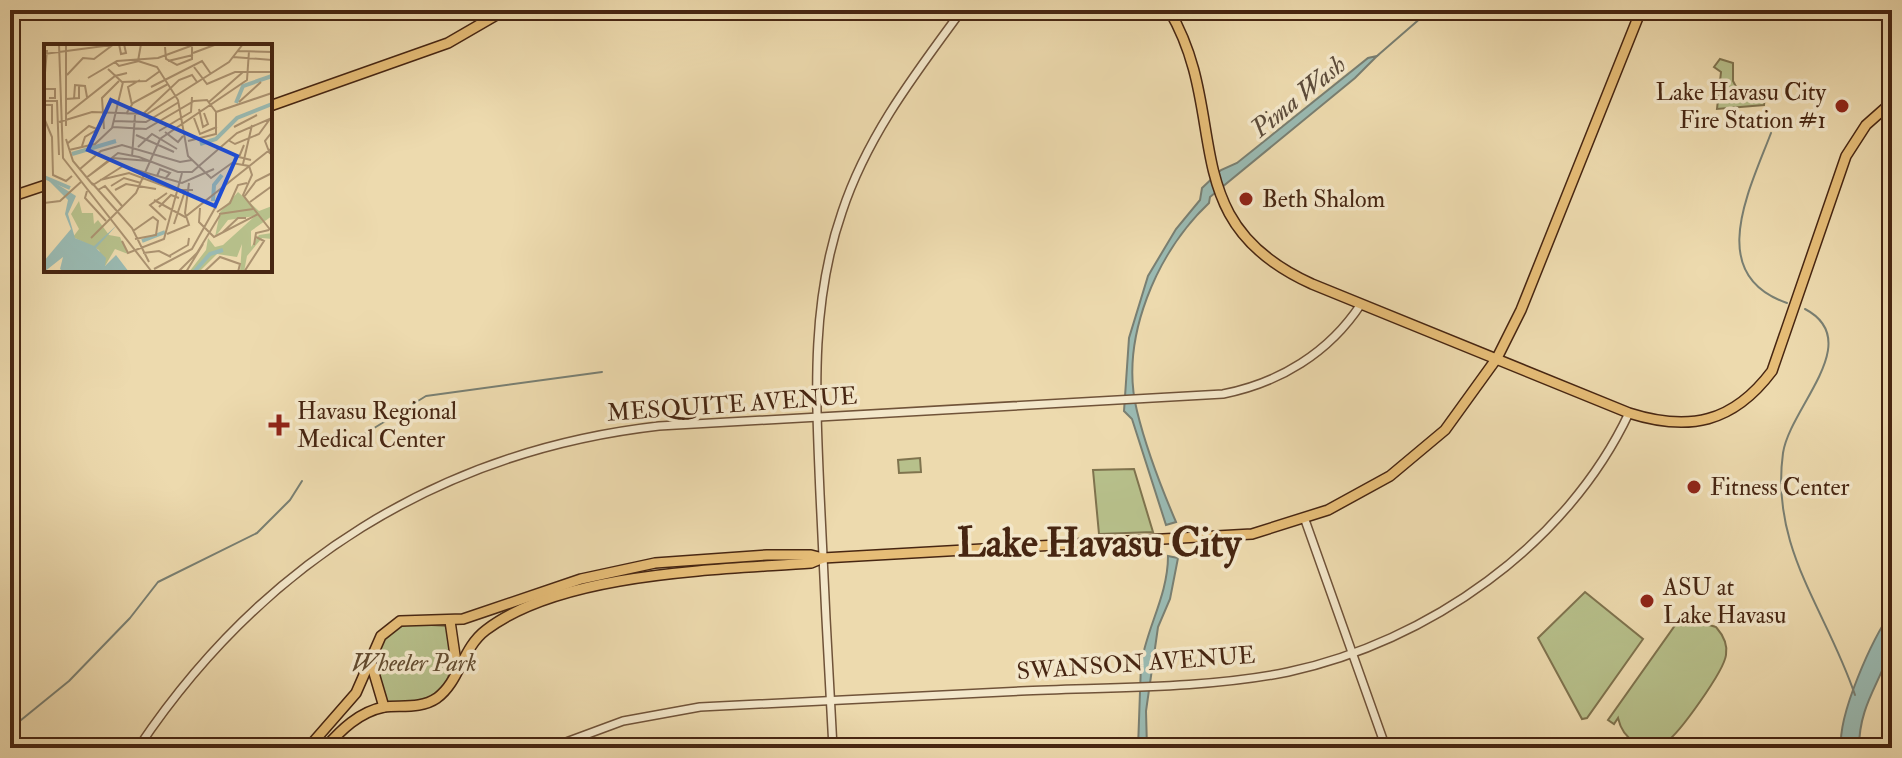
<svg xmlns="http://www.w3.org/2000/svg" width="1902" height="758" font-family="'IM FELL Double Pica',serif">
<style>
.green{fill:#b7c08b;stroke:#7f734e;stroke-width:2}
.water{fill:#9abab2;stroke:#797f72;stroke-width:2}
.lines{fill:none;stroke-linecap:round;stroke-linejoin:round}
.stream{stroke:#797f72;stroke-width:2}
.minor-casing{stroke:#705339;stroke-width:10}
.major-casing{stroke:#472612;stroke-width:12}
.minor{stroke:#f3e7ca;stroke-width:7}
.major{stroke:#e6bd77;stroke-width:9}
.poi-dot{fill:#8f2418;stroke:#f3e7ca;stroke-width:3}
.labels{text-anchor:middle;stroke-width:7;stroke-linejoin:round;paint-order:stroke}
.poi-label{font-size:24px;fill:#472612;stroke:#f3e7ca;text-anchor:start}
.street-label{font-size:24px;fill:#472612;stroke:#f3e7ca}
.park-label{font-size:24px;font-style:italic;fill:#634c30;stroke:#f3e7ca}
.water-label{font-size:26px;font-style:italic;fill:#5c4b3a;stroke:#f3e7ca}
.town-label{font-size:40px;font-weight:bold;fill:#472612;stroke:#f3e7ca}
.inset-river{fill:none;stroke:#9abab2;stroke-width:4}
.inset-road{fill:none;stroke:#ab9270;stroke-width:2}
.view{fill:#1d4ed8;fill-opacity:0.15;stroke:#1d4ed8;stroke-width:4}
.inset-edge{fill:none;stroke:#472612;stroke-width:4}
</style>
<rect width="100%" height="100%" fill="#eddaae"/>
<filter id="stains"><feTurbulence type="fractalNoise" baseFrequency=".0025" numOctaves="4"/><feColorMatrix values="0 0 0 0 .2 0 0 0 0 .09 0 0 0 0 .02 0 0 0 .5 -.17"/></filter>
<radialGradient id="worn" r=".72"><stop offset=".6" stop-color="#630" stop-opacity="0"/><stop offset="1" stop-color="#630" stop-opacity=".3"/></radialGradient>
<g class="green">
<path d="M 1720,59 L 1733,63 L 1733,81 L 1740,94 L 1752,98 L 1766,90 L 1764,105 L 1717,109 L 1721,72 L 1714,67 Z"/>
<path d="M 920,458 L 921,472 L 899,473 L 898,460 Z"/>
<path d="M 1134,469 L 1153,532 L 1099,534 L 1093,470 Z"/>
<path d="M 1585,592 L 1643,639 L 1587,718 L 1582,719 L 1538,638 Z"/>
<path d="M 1681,617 L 1716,627 C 1723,635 1728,644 1726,655 C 1724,671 1679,734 1666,742 C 1644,754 1623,740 1618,718 L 1614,724 L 1608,720 Z"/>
<path d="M 415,624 L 448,626 C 451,655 459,694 419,701 C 409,703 398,701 387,703 C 377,671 364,627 415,624 Z"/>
</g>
<g class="water">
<path d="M 1377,56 L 1355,78 L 1210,197 L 1209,203 C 1157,252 1119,339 1137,411 C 1146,448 1161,487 1176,522 L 1166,525 L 1132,419 L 1124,411 L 1129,338 L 1148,276 L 1176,229 L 1200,200 L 1202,188 L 1221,170 L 1237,163 L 1368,58 Z"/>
<path d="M 1168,556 L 1178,558 L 1170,599 L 1158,627 L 1146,711 L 1147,748 L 1138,748 L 1141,664 C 1147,627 1168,595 1168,556 Z"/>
<path d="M 1892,611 C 1892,621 1894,634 1892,644 C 1881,683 1859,704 1859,748 L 1841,748 C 1838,714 1872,639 1892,611 Z"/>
</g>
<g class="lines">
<g class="stream">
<path d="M 1377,56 L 1430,10"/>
<path d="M 1771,133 C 1749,191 1705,275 1787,303"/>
<path d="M 1805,309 C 1866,341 1790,407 1783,453 C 1770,548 1826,609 1855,695"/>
<path d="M 358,438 L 426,396 L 602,372"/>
<path d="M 10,729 L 69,681 L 130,618 L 158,582 L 257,533 L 290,500 L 302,481"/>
</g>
<g class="minor-casing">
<g id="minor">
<path d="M 1305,520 L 1386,748"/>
<path d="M 138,748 C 261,564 439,451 659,426 L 1223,394 C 1279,383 1329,353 1361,304"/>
<path d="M 550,748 L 623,721 L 700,707 C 807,701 914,696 1021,691 C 1107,687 1205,689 1288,672 C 1428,642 1567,545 1629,413"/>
<path d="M 833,748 C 828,663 824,579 820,494 C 816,398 810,304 842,212 C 867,136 915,74 962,10"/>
</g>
</g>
<g class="major-casing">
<g id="major">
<path d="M 1169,10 C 1232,116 1172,221 1312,284 L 1629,413 C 1689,432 1733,423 1772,371 L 1846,156 L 1866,125 L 1892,102"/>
<path d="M 270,106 L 448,43 L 505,10"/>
<path d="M 10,197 L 46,185"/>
<path d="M 450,621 L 457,669"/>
<path d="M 371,663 L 384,707"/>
<path d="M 308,748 L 356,693 L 381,636 L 400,621 L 463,619 L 581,579 L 655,563 L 767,555 L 811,555 L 823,558"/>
<path d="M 325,748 C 341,730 359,712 384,707 C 401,705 421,709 437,698 C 460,681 462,648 486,630 C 562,572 718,570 811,563 L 823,558 L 1252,534 L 1328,510 L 1390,476 L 1445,430 L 1497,358 L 1521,310 L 1641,10"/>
</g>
</g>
<use href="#minor" class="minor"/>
<use href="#major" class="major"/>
</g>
<g class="poi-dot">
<circle cx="1842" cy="106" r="8"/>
<circle cx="1246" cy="199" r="8"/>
<path d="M275 413h8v8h8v8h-8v8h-8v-8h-8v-8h8z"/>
<circle cx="1694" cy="487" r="8"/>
<circle cx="1647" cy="601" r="8"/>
</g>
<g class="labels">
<g class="poi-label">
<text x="1826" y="100" text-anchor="end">Lake Havasu City<tspan x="1826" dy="28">Fire Station #1</tspan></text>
<text x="1262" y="207">Beth Shalom</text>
<text x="297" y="419">Havasu Regional<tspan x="297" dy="28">Medical Center</tspan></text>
<text x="1710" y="495">Fitness Center</text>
<text x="1663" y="595">ASU at<tspan x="1663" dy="28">Lake Havasu</tspan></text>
</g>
<g class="street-label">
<text transform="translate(732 404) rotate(-4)" y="8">MESQUITE AVENUE</text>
<text transform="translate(1136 663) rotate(-4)" y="8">SWANSON AVENUE</text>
</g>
<g class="park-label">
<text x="414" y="671">Wheeler Park</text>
</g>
<g class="water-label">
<text transform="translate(1298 96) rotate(-39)" y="9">Pima Wash</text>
</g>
<g class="town-label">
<text x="1099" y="556">Lake Havasu City</text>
</g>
</g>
<g transform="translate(44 44)">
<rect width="228" height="228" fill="#eddaae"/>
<path d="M 194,148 L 215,167 L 228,162 L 228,172 L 207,187 L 207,203 L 215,191 L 228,189 L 228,195 L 218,194 L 203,212 L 200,228 L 196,228 L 198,200 L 193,213 L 173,210 L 155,228 L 145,228 L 162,206 L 164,194 L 171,203 L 179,201 L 211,172 L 184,176 L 171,193 L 176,168 ZM 35,157 L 38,169 L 49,169 L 50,180 L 54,176 L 65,191 L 76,193 L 84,210 L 71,205 L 61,222 L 55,206 L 29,193 L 35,185 L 27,170 Z" fill="#b7c08b"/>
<path d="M 0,132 L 32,152 L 24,170 L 31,194 L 50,202 L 73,181 L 52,204 L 62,214 L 61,222 L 72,211 L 85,228 L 20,228 L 16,225 L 19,213 L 0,228 L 0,217 L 27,185 L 21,170 L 24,156 Z" fill="#9abab2"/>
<path class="inset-river" d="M 192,59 L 199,42 L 228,32M 156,100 L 172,95 L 193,74 L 228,60M 28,110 L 72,97M 0,133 L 26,144M 169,157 L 170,141 L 178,131M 98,197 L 121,188M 150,228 L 166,210 L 179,206"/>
<path class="inset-road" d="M 15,0 L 19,114 L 108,228M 22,0 L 22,82M 75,0 L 77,10 L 82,9 L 80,0M 97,0 L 94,17 L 113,23 L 134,56 L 144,112 L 167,134 L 188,119 L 205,122 L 208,131 L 199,151 L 228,188M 121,3 L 122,15 L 133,21 L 148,15 L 148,3M 194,7 L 228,8M 149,9 L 173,0M 0,10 L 75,0M 189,13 L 228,16M 124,17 L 149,11M 71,18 L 75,22 L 95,17M 150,23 L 163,40 L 191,28 L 228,28M 64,25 L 78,38 L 102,37 L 116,27M 23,31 L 39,14 L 50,15 L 70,0M 44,34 L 73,17 L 114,14 L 152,0M 0,40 L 3,6M 107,43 L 158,17 L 167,30M 0,45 L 11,45 L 11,54 L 5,54M 22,55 L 35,54 L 35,41M 30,55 L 31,41 L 41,42 L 43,53M 0,57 L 13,57 L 15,111M 165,58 L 199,28M 195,58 L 217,38M 0,61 L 8,61 L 8,80M 88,61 L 84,43 L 96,36M 155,65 L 159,83 L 164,80 L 160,69M 172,68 L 228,49M 23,70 L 71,32 L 83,29M 82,70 L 89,59 L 124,40M 98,71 L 135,36 L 148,31 L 153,38M 0,74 L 8,93 L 9,131 L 22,137 L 28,132M 150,74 L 156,90 L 173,83M 69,77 L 102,78 L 135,58M 15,78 L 48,68 L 103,70 L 185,18 L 199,0M 69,83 L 102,85 L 150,57 L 163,56 L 172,68 L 172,90 L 144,97M 190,83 L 213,71M 60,85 L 58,54 L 75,37M 115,87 L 147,68 L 148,53M 121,88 L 134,98 L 139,92M 92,91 L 130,108M 22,95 L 29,117 L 49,141M 184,96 L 191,100 L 215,90 L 226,75M 24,99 L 45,82 L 53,85M 200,101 L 195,113 L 207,116M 38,102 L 41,93 L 54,85M 94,103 L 108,90 L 133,105M 25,106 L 51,100 L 68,84 L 79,38M 226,110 L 221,97 L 228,88M 88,113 L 91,71M 105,117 L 69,114 L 42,134 L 74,109 L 95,113 L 134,128 L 148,128 L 193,89 L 228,74M 199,120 L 208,81M 36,125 L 57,107 L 78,101 L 136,118 L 148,116M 113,132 L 116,125 L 126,129 L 121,135M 56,136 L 85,129 L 131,146 L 149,146M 48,139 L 88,184 L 105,218M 49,141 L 79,122 L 138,139 L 170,125M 67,142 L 80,134 L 97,139M 54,146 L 61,142 L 78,162M 71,146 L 82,140 L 112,145M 43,147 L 41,154 L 62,177M 200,153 L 212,137 L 228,129M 110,156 L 141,173 L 228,104M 206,158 L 228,142M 0,159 L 16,157 L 38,137M 115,163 L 127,151 L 135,154M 156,164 L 155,178 L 170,193 L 214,170M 173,168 L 186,159 L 194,141 L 203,139M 175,170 L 209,165M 122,176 L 106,161 L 123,149M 130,180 L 141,147M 89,187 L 109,173 L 114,177 L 112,191 L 91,195M 178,189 L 194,174 L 202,174M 123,190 L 145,181 L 141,169 L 145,139M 47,194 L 92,149 L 116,95 L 203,36 L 205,7M 78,197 L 84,209 L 120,195 L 138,129M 210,201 L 212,189 L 225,186M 99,209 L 115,207 L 127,213M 125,212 L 144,201 L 145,194M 110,225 L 148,205 L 171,164M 134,228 L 153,209 L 176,171M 142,228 L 159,200M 160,228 L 176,213 L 196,220 L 194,228M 200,228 L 220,197 L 212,193"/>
<path class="view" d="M 67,56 L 193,112 L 171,162 L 44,106 Z"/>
<rect width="228" height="228" class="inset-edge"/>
</g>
<rect width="1902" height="758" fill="none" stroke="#eddaae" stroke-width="40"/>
<rect x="12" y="12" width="1878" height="734" fill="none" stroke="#472612" stroke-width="4"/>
<rect x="20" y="20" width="1862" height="718" fill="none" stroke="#472612" stroke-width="2"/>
<rect width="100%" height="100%" filter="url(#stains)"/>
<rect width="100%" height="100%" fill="url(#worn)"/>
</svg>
